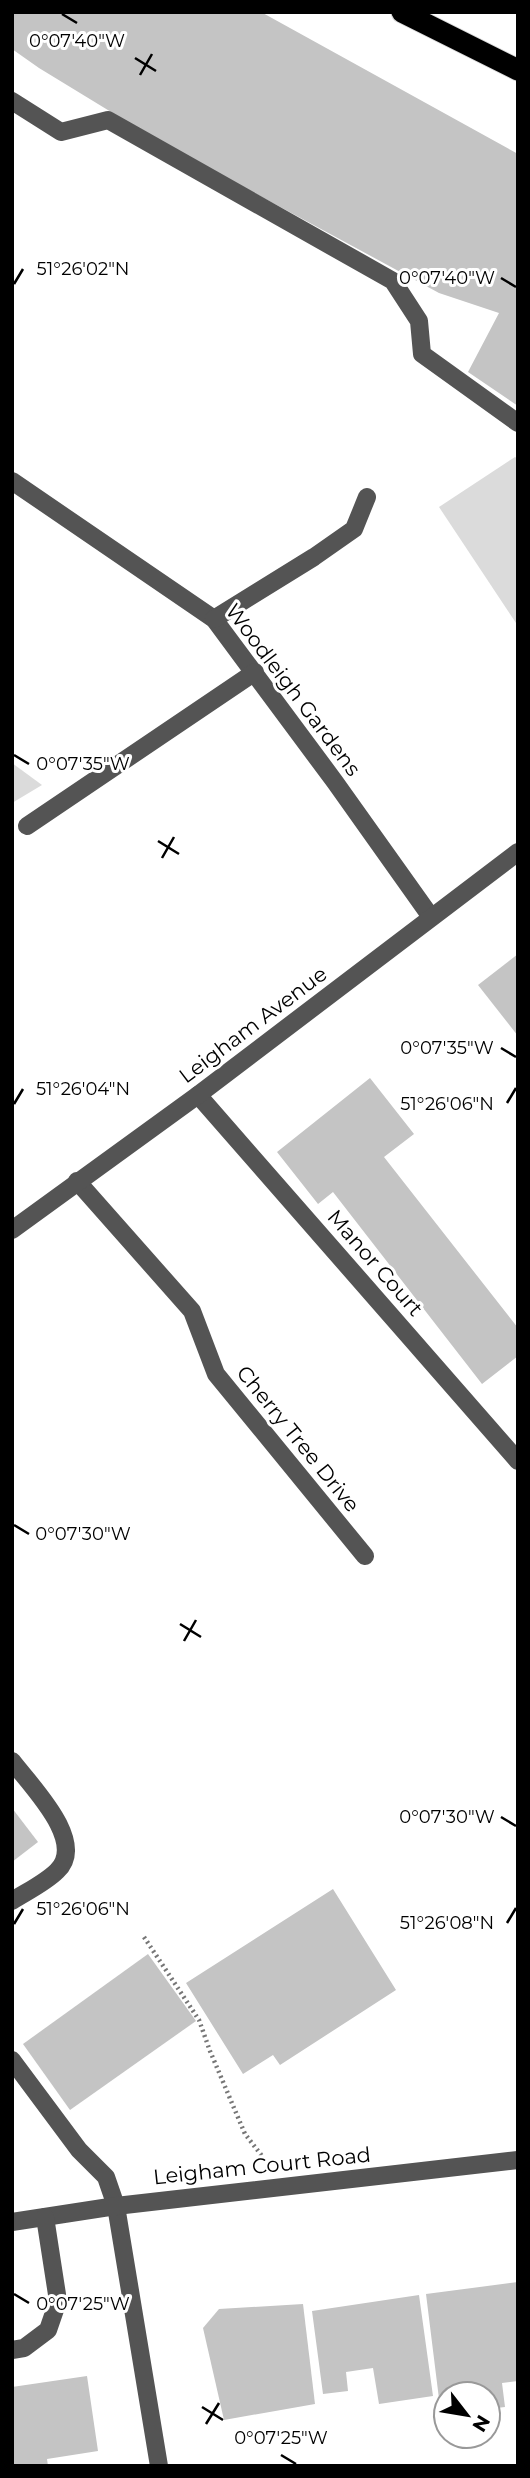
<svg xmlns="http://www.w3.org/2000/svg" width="530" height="2478" font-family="Montserrat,sans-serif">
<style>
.green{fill:#dbdbdb}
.building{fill:#c4c4c4}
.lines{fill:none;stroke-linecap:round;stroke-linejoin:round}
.highway-casing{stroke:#dbdbdb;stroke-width:23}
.path{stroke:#767676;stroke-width:4.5;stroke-dasharray:2 3.5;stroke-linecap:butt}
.minor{stroke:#545454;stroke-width:18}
.highway{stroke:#000;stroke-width:21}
.ticks{fill:none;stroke:#000;stroke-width:2.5}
.labels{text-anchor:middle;stroke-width:6;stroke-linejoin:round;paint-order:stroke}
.street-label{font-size:21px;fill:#000;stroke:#fff}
.ticks-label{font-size:18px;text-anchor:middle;fill:#000;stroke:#fff;stroke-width:6;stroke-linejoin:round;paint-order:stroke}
</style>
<rect width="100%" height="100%" fill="#fff"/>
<g class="green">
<path d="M 515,457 L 518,459 L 518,626 L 439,507 Z"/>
<path d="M 12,763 L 42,785 L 12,803 Z"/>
</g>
<g class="building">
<path d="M 12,12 L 261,12 L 518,154 L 518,406 L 468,372 L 499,313 L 439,293 L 157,140 L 39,68 L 12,49 Z"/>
<path d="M 518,954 L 518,1036 L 478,985 Z"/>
<path d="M 370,1078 L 414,1134 L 384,1157 L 518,1328 L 518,1356 L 482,1384 L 333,1192 L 318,1204 L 277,1152 Z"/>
<path d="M 12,1808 L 38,1842 L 12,1862 Z"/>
<path d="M 333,1889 L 396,1990 L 280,2065 L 273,2055 L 243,2074 L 186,1983 Z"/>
<path d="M 148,1954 L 196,2021 L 70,2110 L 23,2044 Z"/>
<path d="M 518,2282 L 518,2381 L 502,2383 L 505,2407 L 488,2409 L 488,2394 L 446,2394 L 446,2414 L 441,2415 L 426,2294 Z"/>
<path d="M 419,2295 L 433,2396 L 379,2404 L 373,2368 L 346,2372 L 348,2391 L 323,2394 L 312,2311 Z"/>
<path d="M 303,2304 L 315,2404 L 224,2420 L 203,2328 L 219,2309 Z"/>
<path d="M 87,2376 L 98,2451 L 47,2459 L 48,2466 L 12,2466 L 12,2387 Z"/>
</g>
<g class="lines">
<g class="highway-casing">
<path id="highway" d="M 402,12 L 518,70"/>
</g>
<path class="path" d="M 144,1937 L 199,2020 L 210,2051 L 245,2134 L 262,2156"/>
<g class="minor">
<path d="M 12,101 L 61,132 L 108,120 L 393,281 L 419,321 L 422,354 L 518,423"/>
<path d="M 12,481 L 214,619 L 335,782 L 431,917"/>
<path d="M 214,619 L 314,557 L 354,529 L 367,497"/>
<path d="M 27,826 L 255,672"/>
<path d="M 198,1095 L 518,1461"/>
<path d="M 77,1181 L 192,1311 L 216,1374 L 365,1556"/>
<path d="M 12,1230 L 198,1095 L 518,852"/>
<path d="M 12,1761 C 30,1785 88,1842 57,1871 C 45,1883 26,1892 12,1901"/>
<path d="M 12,2060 L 79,2150 L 106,2177 L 116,2206 L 159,2466"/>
<path d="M 12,2222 L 116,2206 L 518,2160"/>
<path d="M 12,2350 L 24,2348 L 48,2330 L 58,2301 L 45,2217"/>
</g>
<use href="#highway" class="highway"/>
</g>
<path class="ticks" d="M 62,14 L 77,23M 135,58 L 156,71M 140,75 L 152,54M 501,278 L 516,287M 14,284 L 23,269M 14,755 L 29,764M 158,841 L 179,854M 162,858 L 174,837M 501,1048 L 516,1057M 507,1103 L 516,1088M 14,1104 L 23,1089M 14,1525 L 29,1534M 180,1624 L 201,1637M 184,1641 L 196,1620M 501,1817 L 516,1826M 507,1923 L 516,1908M 14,1924 L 23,1909M 14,2294 L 29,2303M 202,2407 L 223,2420M 206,2424 L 219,2403M 281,2455 L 296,2464"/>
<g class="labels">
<g class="street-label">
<text transform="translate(293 690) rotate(53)" y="7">Woodleigh Gardens</text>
<text transform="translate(253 1025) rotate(-37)" y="7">Leigham Avenue</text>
<text transform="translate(375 1263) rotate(49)" y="7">Manor Court</text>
<text transform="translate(298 1439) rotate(51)" y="7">Cherry Tree Drive</text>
<text transform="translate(262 2166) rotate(-6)" y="7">Leigham Court Road</text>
</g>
</g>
<g class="ticks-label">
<text x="77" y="47">0°07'40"W</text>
<text x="83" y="275">51°26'02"N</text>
<text x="447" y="284">0°07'40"W</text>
<text x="83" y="770">0°07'35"W</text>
<text x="447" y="1054">0°07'35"W</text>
<text x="83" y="1095">51°26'04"N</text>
<text x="447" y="1110">51°26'06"N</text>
<text x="83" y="1540">0°07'30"W</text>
<text x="447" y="1823">0°07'30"W</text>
<text x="83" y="1915">51°26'06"N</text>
<text x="447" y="1929">51°26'08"N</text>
<text x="83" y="2310">0°07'25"W</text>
<text x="281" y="2444">0°07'25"W</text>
</g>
<rect width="530" height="2478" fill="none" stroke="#000000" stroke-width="28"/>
<g transform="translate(467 2415) rotate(121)"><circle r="33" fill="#ffffff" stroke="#999999" stroke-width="2"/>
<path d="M0-5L12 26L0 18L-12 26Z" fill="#000000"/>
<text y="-10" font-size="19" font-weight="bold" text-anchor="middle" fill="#000000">N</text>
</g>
</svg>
